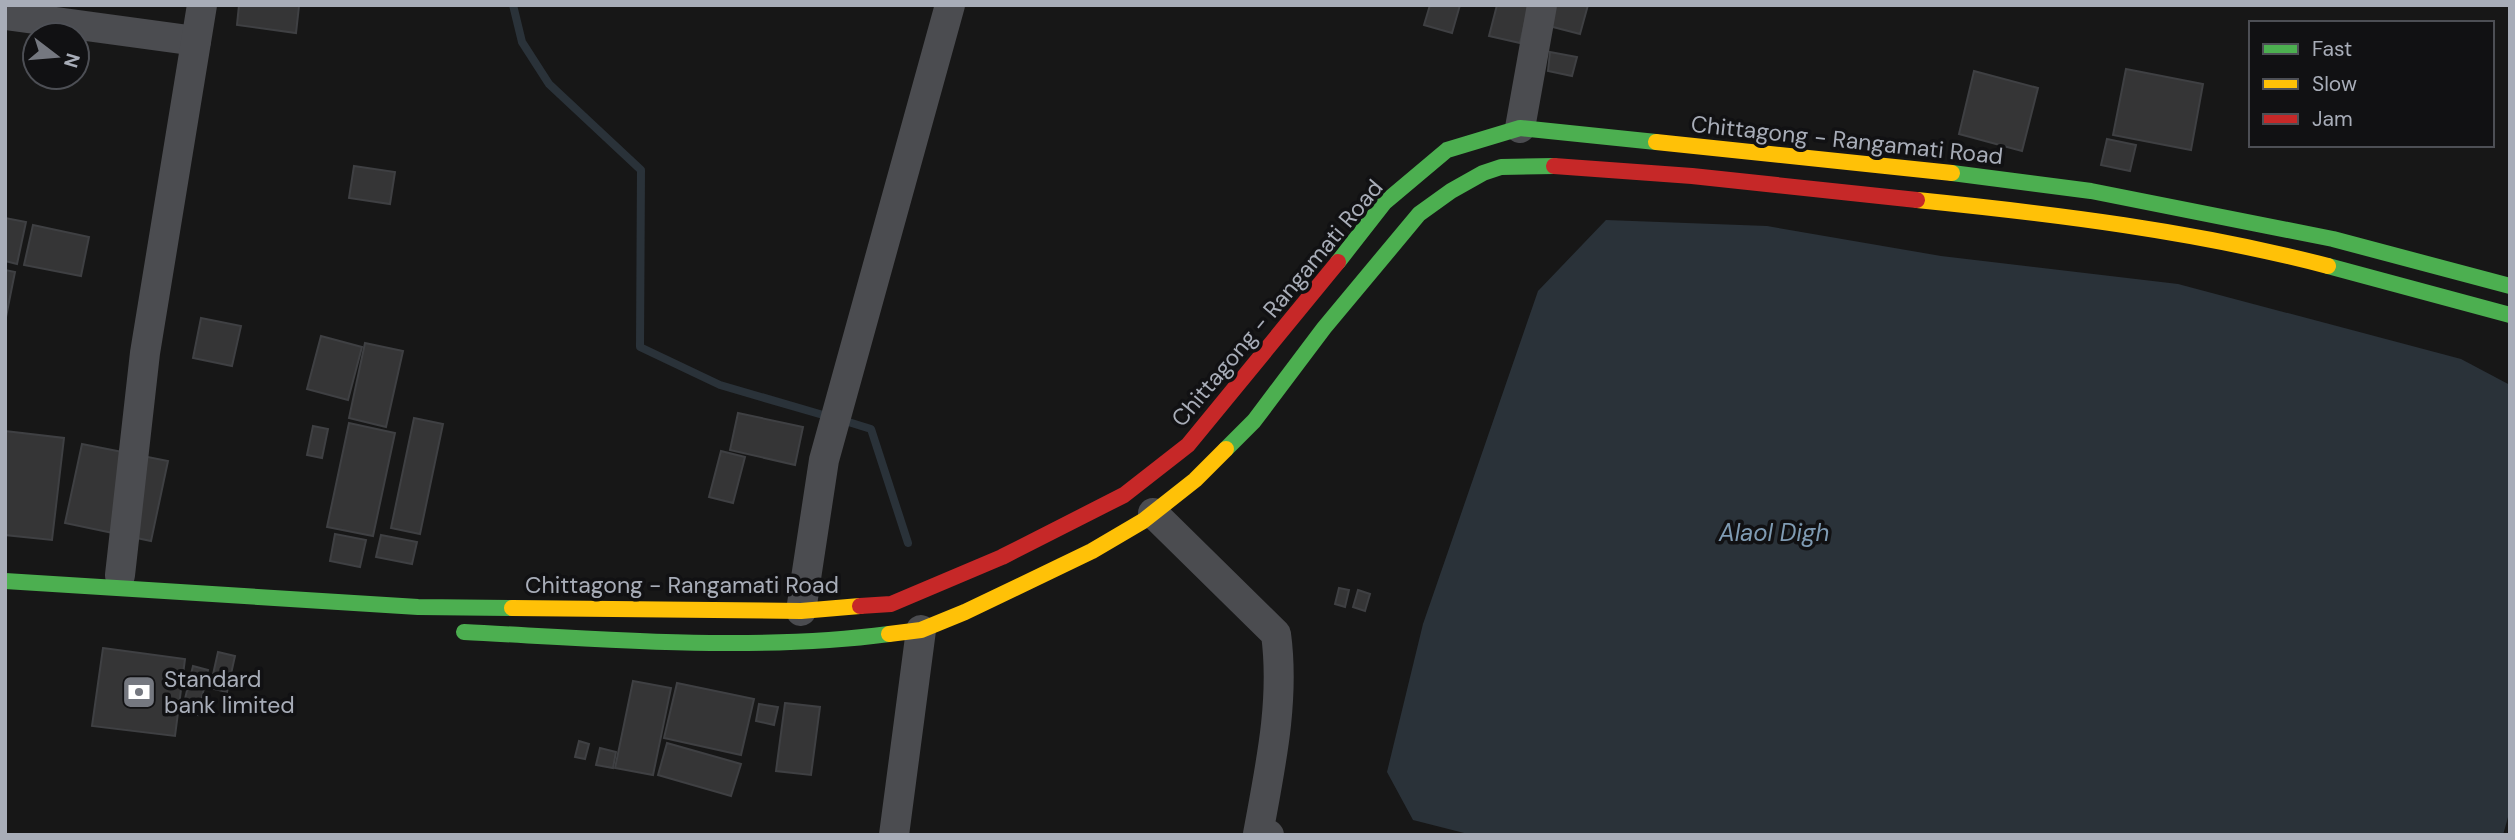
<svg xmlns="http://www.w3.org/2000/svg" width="2515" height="840" font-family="'DM Sans',sans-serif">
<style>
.water{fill:#2a3239}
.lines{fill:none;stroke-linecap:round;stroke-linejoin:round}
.stream{stroke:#2a3239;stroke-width:8}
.building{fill:#353536;stroke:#3f4043;stroke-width:2}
.street{stroke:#4b4c50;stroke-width:30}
.fast{stroke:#4caf50;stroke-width:16}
.slow{stroke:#ffc107;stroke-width:16}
.jam{stroke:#c62828;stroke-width:16}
.labels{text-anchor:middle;stroke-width:7;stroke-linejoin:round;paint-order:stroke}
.street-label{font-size:23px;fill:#a8adb8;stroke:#111113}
.poi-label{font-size:23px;fill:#a8adb8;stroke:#111113;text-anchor:start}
.water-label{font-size:24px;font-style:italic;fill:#7f9bb3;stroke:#111113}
</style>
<rect width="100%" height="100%" fill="#171717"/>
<path class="water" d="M 1606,220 L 1767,226 L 1941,256 L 2178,284 L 2461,359 L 2510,385 L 2510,810 L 2503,835 L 1472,835 L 1413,820 L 1387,772 L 1423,624 L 1538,291 Z"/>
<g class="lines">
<g class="stream">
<path d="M 513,5 L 522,42 L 549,84 L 641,170 L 640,347 L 720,385 L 830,417"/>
<path d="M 842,420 L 871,429 L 908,543"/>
</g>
</g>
<g class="building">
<path d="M 239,5 L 299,6 L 296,33 L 237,25 Z"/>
<path d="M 1430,5 L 1460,5 L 1452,33 L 1424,25 Z"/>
<path d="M 1497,5 L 1529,5 L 1520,43 L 1489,36 Z"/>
<path d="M 1555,5 L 1588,5 L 1580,34 L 1549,26 Z"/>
<path d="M 1550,52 L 1577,57 L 1572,76 L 1548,71 Z"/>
<path d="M 2126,69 L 2203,84 L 2191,150 L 2113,135 Z"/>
<path d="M 1974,71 L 2038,88 L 2022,151 L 1959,134 Z"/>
<path d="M 2107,139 L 2136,145 L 2130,171 L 2101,165 Z"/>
<path d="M 354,166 L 395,172 L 390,204 L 349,198 Z"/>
<path d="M 5,218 L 26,222 L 17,264 L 5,261 Z"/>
<path d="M 33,225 L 89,237 L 81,276 L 24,265 Z"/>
<path d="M 5,270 L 15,272 L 5,322 Z"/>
<path d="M 201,318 L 241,326 L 232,366 L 193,358 Z"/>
<path d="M 321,336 L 362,347 L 348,400 L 307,389 Z"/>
<path d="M 365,343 L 403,351 L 386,427 L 349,418 Z"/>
<path d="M 738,413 L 803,427 L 795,465 L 730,450 Z"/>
<path d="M 414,418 L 443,424 L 420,534 L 391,528 Z"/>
<path d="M 349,423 L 395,433 L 373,536 L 327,527 Z"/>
<path d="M 313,426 L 328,429 L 322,458 L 307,455 Z"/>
<path d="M 5,431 L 64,438 L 52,540 L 5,535 Z"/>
<path d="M 82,444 L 168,461 L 151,541 L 65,523 Z"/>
<path d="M 721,451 L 745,457 L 733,503 L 709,497 Z"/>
<path d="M 335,534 L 366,540 L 360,567 L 330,561 Z"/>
<path d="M 381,535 L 417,542 L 412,564 L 376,557 Z"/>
<path d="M 1339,588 L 1349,590 L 1345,607 L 1335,604 Z"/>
<path d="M 1358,590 L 1370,594 L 1365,611 L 1353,607 Z"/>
<path d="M 103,648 L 185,659 L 175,736 L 92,726 Z"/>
<path d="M 218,652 L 235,656 L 227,692 L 210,688 Z"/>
<path d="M 193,666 L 208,670 L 198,715 L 182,711 Z"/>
<path d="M 633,681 L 671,688 L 653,775 L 615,768 Z"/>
<path d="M 677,683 L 754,699 L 741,755 L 664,738 Z"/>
<path d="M 785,703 L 820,707 L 811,775 L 776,771 Z"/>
<path d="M 759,704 L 778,707 L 774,725 L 756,721 Z"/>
<path d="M 579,741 L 589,744 L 585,759 L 575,757 Z"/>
<path d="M 667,743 L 741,764 L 731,796 L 658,775 Z"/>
<path d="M 600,748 L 616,752 L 613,768 L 596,765 Z"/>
</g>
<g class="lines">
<g class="street">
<path d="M 5,15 L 196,41"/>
<path d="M 1520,128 L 1542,5"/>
<path d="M 1153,513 L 1276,634 C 1285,701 1270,768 1258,834 L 1269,835"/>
<path d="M 120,575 L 145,353 L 202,5"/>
<path d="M 801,611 L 824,460 L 950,5"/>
<path d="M 894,835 L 921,630"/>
</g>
<g class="fast">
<path d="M 1952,173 L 2091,191 L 2333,239 L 2510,286"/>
<path d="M 1338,262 L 1384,203 L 1447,150 L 1520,128 L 1656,142"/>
<path d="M 2328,266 L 2510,315"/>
<path d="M 1226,449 L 1254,421 L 1324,328 L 1419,214 L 1451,191 L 1483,173 L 1501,167 L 1554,166"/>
<path d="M 5,581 L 418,607 L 512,608"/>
<path d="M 464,632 C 603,639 752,652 889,634"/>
</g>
<g class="slow">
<path d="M 1656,142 L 1952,173"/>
<path d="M 1917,200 C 2055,214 2194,231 2328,266"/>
<path d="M 512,608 L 801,611 L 860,606"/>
<path d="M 889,634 L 921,630 L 965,612 L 1092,551 L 1143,521 L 1195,480 L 1226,449"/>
</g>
<g class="jam">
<path d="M 1554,166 L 1692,176 L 1917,200"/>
<path d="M 860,606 L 891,604 L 1002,557 L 1124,495 L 1188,445 L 1338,262"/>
</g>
</g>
<defs>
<g id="bank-square" transform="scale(1.75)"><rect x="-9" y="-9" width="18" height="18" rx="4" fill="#757880" stroke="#111113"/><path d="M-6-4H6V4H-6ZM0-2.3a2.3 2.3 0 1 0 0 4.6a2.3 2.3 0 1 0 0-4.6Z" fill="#fff"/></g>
</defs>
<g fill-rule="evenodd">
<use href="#bank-square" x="139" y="692"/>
</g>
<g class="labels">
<g class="street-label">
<text transform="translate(1847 140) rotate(6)" y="8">Chittagong - Rangamati Road</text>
<text transform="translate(1277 303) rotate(-50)" y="8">Chittagong - Rangamati Road</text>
<text x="682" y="593">Chittagong - Rangamati Road</text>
</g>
<g class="poi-label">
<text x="164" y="687">Standard<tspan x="164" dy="26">bank limited</tspan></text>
</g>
<g class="water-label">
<text x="1774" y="541">Alaol Digh</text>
</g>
</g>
<rect width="2515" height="840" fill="none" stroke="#a8adb8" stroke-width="14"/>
<rect x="2249" y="21" width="245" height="126" fill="#111113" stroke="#4d4f55" stroke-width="2"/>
<rect x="2263" y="44" width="35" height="10" fill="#4caf50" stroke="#4d4f55" stroke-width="2"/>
<text x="2312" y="56" font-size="21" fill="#a8adb8">Fast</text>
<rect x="2263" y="79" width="35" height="10" fill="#ffc107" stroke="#4d4f55" stroke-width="2"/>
<text x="2312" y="91" font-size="21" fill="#a8adb8">Slow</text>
<rect x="2263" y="114" width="35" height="10" fill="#c62828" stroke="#4d4f55" stroke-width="2"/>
<text x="2312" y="126" font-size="21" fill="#a8adb8">Jam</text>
<g transform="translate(56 56) rotate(106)"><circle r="33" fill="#111113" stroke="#4d4f55" stroke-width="2"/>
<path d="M0-5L12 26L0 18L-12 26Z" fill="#757880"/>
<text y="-10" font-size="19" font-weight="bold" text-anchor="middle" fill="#a8adb8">N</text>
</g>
</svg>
